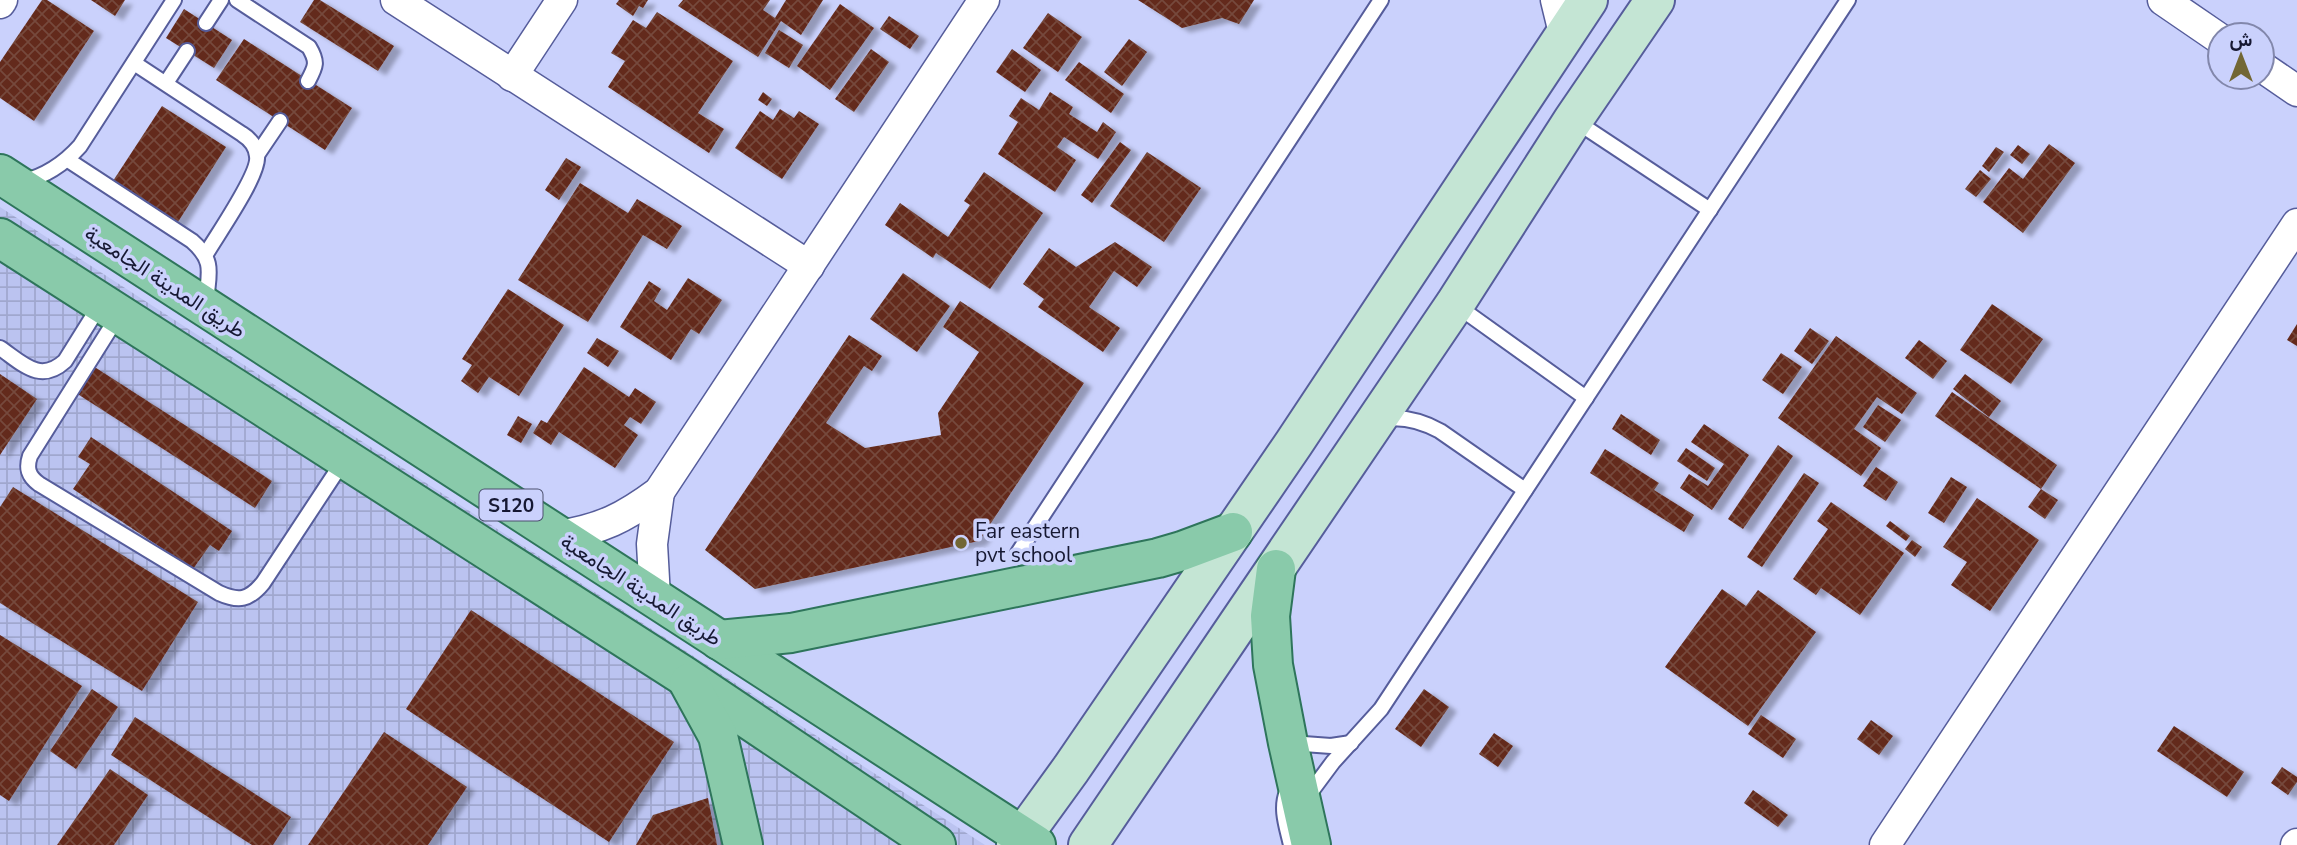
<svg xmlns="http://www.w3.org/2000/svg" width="2297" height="845" font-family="'Nunito Sans',Vazirmatn,sans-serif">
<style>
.industrial{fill:url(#industrial-grid)}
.building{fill:url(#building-cross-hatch);filter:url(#shadow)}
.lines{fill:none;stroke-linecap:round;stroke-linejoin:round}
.service-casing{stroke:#565d9b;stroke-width:18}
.minor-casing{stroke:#565d9b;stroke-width:33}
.secondary-casing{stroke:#565d9b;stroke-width:42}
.primary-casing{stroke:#2e755b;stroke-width:42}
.service{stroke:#fff;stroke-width:14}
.minor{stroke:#fff;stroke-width:30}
.secondary{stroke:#c4e5d4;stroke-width:38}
.primary{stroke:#89caaa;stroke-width:38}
.poi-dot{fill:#726734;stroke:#cad1fc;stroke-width:2.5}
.labels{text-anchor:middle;stroke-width:7;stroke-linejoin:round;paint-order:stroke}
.shield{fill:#cad1fc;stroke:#4c506f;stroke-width:2}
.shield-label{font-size:19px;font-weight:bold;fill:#161832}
.street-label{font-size:21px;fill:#161832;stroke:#cad1fc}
.poi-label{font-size:21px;fill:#161832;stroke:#cad1fc;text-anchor:start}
</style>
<defs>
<pattern id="industrial-grid" width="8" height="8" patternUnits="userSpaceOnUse" patternTransform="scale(1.75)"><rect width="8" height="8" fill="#bbc3f0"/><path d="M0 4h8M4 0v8" fill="none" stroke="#a0a7ce"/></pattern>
<pattern id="building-cross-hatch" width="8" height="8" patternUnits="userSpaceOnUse" patternTransform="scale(1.75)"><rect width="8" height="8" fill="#642b1a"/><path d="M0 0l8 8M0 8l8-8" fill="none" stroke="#75483c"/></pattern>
<filter id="shadow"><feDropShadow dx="8" dy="4.5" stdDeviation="2" flood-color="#0004"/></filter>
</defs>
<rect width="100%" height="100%" fill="#cad1fc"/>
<path class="industrial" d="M 0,207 L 985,845 L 0,845 Z"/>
<g class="building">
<path d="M 42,0 L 47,0 L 94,31 L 34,121 L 0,98 L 0,62 Z"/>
<path d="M 91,0 L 125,0 L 115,16 Z"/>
<path d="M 314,0 L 320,0 L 394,46 L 378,71 L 300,22 Z"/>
<path d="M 619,0 L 648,0 L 643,8 L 639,6 L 633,16 L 616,4 Z"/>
<path d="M 683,0 L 770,0 L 763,10 L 775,18 L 786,0 L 823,0 L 801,35 L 781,21 L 758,57 L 678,6 Z"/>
<path d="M 1138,0 L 1254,0 L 1239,24 L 1222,18 L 1182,28 Z"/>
<path d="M 840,4 L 874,28 L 830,90 L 797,66 Z"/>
<path d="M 184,9 L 232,40 L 214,68 L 166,38 Z"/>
<path d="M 657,12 L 733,61 L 698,113 L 724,129 L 709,153 L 608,87 L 625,61 L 611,53 L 633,20 L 646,28 Z"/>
<path d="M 1048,13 L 1082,37 L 1058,72 L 1023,48 Z"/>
<path d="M 889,16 L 919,36 L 910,49 L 880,29 Z"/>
<path d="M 779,30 L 803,45 L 789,68 L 765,53 Z"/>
<path d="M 244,39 L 352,108 L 325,150 L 216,80 Z"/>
<path d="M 1129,39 L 1147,52 L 1122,86 L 1104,72 Z"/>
<path d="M 871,49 L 889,62 L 854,112 L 835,99 Z"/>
<path d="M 1012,49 L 1041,70 L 1025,92 L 996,72 Z"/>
<path d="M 1079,62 L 1124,94 L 1111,113 L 1065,80 Z"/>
<path d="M 763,92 L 772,99 L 767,106 L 758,100 Z"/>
<path d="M 1050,92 L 1073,107 L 1069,114 L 1097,132 L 1103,122 L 1116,132 L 1098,159 L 1064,137 L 1057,147 L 1076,160 L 1055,192 L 998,154 L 1018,122 L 1009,116 L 1021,98 L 1039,110 Z"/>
<path d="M 162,106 L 226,147 L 176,225 L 111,184 Z"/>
<path d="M 780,109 L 794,118 L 799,111 L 819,124 L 782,179 L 735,148 L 760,111 L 773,120 Z"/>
<path d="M 1120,142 L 1131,150 L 1092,203 L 1081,195 Z"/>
<path d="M 2049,144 L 2075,163 L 2023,233 L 1983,202 L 2009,168 L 2023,179 Z"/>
<path d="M 2018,145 L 2030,154 L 2022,164 L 2010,155 Z"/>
<path d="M 1996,147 L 2004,152 L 1989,172 L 1982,166 Z"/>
<path d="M 1147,152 L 1201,188 L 1164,242 L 1110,206 Z"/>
<path d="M 566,158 L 581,167 L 559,200 L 545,190 Z"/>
<path d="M 1980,170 L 1991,179 L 1976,197 L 1965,189 Z"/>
<path d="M 984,172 L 1043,213 L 990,289 L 936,253 L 933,258 L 885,225 L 900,203 L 948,237 L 970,205 L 964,201 Z"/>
<path d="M 580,183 L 628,213 L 637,199 L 682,226 L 667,249 L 643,235 L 588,322 L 518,280 Z"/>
<path d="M 1115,242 L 1152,267 L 1137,287 L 1114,271 L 1089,307 L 1120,328 L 1103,352 L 1038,307 L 1044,299 L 1023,284 L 1049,248 L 1076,267 Z"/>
<path d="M 903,273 L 950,306 L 917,352 L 870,319 Z"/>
<path d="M 688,278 L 722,300 L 699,334 L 691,329 L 671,360 L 620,327 L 649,281 L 661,289 L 654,301 L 667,310 Z"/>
<path d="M 508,289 L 564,325 L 519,396 L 489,377 L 478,393 L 461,381 L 472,365 L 462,359 Z"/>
<path d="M 960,301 L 1084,383 L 979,541 L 755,589 L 705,550 L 849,335 L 882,356 L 872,371 L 864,366 L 826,423 L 865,448 L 941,435 L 938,413 L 979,352 L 943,327 Z"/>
<path d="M 1992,304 L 2043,339 L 2011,384 L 1960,350 Z"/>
<path d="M 2297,324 L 2297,346 L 2287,340 Z"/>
<path d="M 1810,328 L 1829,341 L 1812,364 L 1794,351 Z"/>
<path d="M 1836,336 L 1917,393 L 1902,414 L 1877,397 L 1854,429 L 1881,448 L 1861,476 L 1778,418 Z"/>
<path d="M 597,338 L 619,351 L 608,367 L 587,353 Z"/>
<path d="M 1919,340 L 1947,361 L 1933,379 L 1905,358 Z"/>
<path d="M 1781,353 L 1802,367 L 1783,394 L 1762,380 Z"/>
<path d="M 93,366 L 272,481 L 255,508 L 76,393 Z"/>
<path d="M 584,367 L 629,397 L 635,388 L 656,402 L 641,424 L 630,417 L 624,425 L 638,435 L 615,468 L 559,432 L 551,445 L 533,433 L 541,420 L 547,423 Z"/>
<path d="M 0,374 L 37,399 L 0,455 Z"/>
<path d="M 1965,374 L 2001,401 L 1989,417 L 1953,389 Z"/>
<path d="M 1952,392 L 2057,465 L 2041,489 L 1935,416 Z"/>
<path d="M 1878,405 L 1901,420 L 1885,442 L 1863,427 Z"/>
<path d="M 1621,414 L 1660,440 L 1651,455 L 1612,429 Z"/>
<path d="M 518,416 L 532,424 L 521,443 L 507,435 Z"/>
<path d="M 1704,424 L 1749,455 L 1712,510 L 1680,488 L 1689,474 L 1708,486 L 1724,464 L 1691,442 Z"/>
<path d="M 91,437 L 232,531 L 219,551 L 210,545 L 193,569 L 73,489 L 90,464 L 78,457 Z"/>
<path d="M 1778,445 L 1793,456 L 1743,529 L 1728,519 Z"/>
<path d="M 1686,448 L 1715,468 L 1707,481 L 1677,461 Z"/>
<path d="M 1605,449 L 1659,483 L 1654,490 L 1694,515 L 1684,532 L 1590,473 Z"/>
<path d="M 1876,467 L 1898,482 L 1886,501 L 1863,486 Z"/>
<path d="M 1804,473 L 1819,483 L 1762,567 L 1747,557 Z"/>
<path d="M 1951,477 L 1967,487 L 1944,523 L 1928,513 Z"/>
<path d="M 13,487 L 198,602 L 142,691 L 0,603 L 0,507 Z"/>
<path d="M 2041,489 L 2058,500 L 2045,519 L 2028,507 Z"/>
<path d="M 1977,498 L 2039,540 L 1990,611 L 1951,585 L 1967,562 L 1943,547 Z"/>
<path d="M 1831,502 L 1904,553 L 1860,615 L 1821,588 L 1816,595 L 1793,579 L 1828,529 L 1817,521 Z"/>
<path d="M 1890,521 L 1910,536 L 1906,541 L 1886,526 Z"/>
<path d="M 1912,540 L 1922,547 L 1915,557 L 1905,549 Z"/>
<path d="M 1722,589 L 1746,606 L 1758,590 L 1816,632 L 1748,726 L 1665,667 Z"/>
<path d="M 471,610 L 674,742 L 609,842 L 406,709 Z"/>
<path d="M 0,635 L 82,686 L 9,801 L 0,795 Z"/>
<path d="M 92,689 L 118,707 L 76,769 L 50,751 Z"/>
<path d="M 1424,689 L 1449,707 L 1421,747 L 1395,729 Z"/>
<path d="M 1761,715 L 1796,739 L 1783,758 L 1748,734 Z"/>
<path d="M 135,717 L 291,817 L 273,845 L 252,845 L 111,755 Z"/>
<path d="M 1871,720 L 1893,736 L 1879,755 L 1857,739 Z"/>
<path d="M 2174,726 L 2244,772 L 2227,797 L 2157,751 Z"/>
<path d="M 384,732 L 467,787 L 428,845 L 308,845 Z"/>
<path d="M 1494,733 L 1513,746 L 1498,767 L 1479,754 Z"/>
<path d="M 2282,767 L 2297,777 L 2297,782 L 2288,795 L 2271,783 Z"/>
<path d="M 110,769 L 148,795 L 114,845 L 57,845 Z"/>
<path d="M 1753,790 L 1788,815 L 1778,827 L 1744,803 Z"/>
<path d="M 708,798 L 717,845 L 636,845 L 653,815 Z"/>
</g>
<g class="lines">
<g class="service-casing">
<g id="service">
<path d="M 237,0 L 309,47 C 318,62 316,66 308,81"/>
<path d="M 206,23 L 221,0"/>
<path d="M 134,63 L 242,134 C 250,139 256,146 257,156 C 260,174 217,235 206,254"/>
<path d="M 166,83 L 187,51"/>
<path d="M 1574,120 L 1710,210"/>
<path d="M 257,155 L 280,121"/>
<path d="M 68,160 L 192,241 C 216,262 208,274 206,303"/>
<path d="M 22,182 C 46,176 64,164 80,146 L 174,0"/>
<path d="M 1456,305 L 1586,398"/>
<path d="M 118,316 L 30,456 C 26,468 28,476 39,484 L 219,593 C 239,602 249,600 263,583 L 344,460"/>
<path d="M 0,348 C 22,363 40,384 65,361 L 100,305"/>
<path d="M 1383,419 C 1404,416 1422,421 1440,431 L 1525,490"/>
<path d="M 1018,553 L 1381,0"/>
<path d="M 1290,743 L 1331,746 L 1351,743"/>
<path d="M 1287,792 C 1280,809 1287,827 1291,845"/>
<path d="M 1307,797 L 1333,762 L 1381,709 L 1848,0"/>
</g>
</g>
<g class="minor-casing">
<g id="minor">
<path d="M 396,0 L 809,266"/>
<path d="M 1556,0 L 1565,37"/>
<path d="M 2163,0 L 2220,39"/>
<path d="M 0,3 L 2,0"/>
<path d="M 2262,67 L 2297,91"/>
<path d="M 512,76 L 562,0"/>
<path d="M 558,536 C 602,529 624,518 659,492 L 984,0"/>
<path d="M 655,597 L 652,544 L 659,492"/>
<path d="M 1885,845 L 2297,224"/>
<path d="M 2296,845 L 2297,844"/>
</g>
</g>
<g class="secondary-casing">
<g id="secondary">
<path d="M 1016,845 L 1071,769 L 1294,443 L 1588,0"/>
<path d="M 1088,845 L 1455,304 L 1573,120 L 1655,0"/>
</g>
</g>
<g class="primary-casing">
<g id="primary">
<path d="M 0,174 L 1036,845"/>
<path d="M 0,238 L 684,676 L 936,845"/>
<path d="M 1276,569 L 1270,616 L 1273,665 L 1288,743 L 1311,845"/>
<path d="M 719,640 L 791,633 L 1158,558 L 1182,551 L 1233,532"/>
<path d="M 689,683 L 718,736 L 743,845"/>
</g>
</g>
<use href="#service" class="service"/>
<use href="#minor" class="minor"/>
<use href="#secondary" class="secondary"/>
<use href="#primary" class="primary"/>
</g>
<circle class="poi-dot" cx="961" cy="543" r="7"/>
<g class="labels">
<rect class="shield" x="479.5" y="489.5" width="63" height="31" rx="5"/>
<g class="shield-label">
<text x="511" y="512">S120</text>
</g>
<g class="street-label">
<text transform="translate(165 282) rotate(33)" y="7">طريق المدينة الجامعية</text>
<text transform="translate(641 590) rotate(33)" y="7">طريق المدينة الجامعية</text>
</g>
<g class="poi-label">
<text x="975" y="538">Far eastern<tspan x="975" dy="24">pvt school</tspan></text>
</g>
</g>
<g transform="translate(2241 56)"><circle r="33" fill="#cad1fc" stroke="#8287ab" stroke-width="2"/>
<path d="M0-5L12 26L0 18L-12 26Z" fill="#726734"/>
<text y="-10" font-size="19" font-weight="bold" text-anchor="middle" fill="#161832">ش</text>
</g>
</svg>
